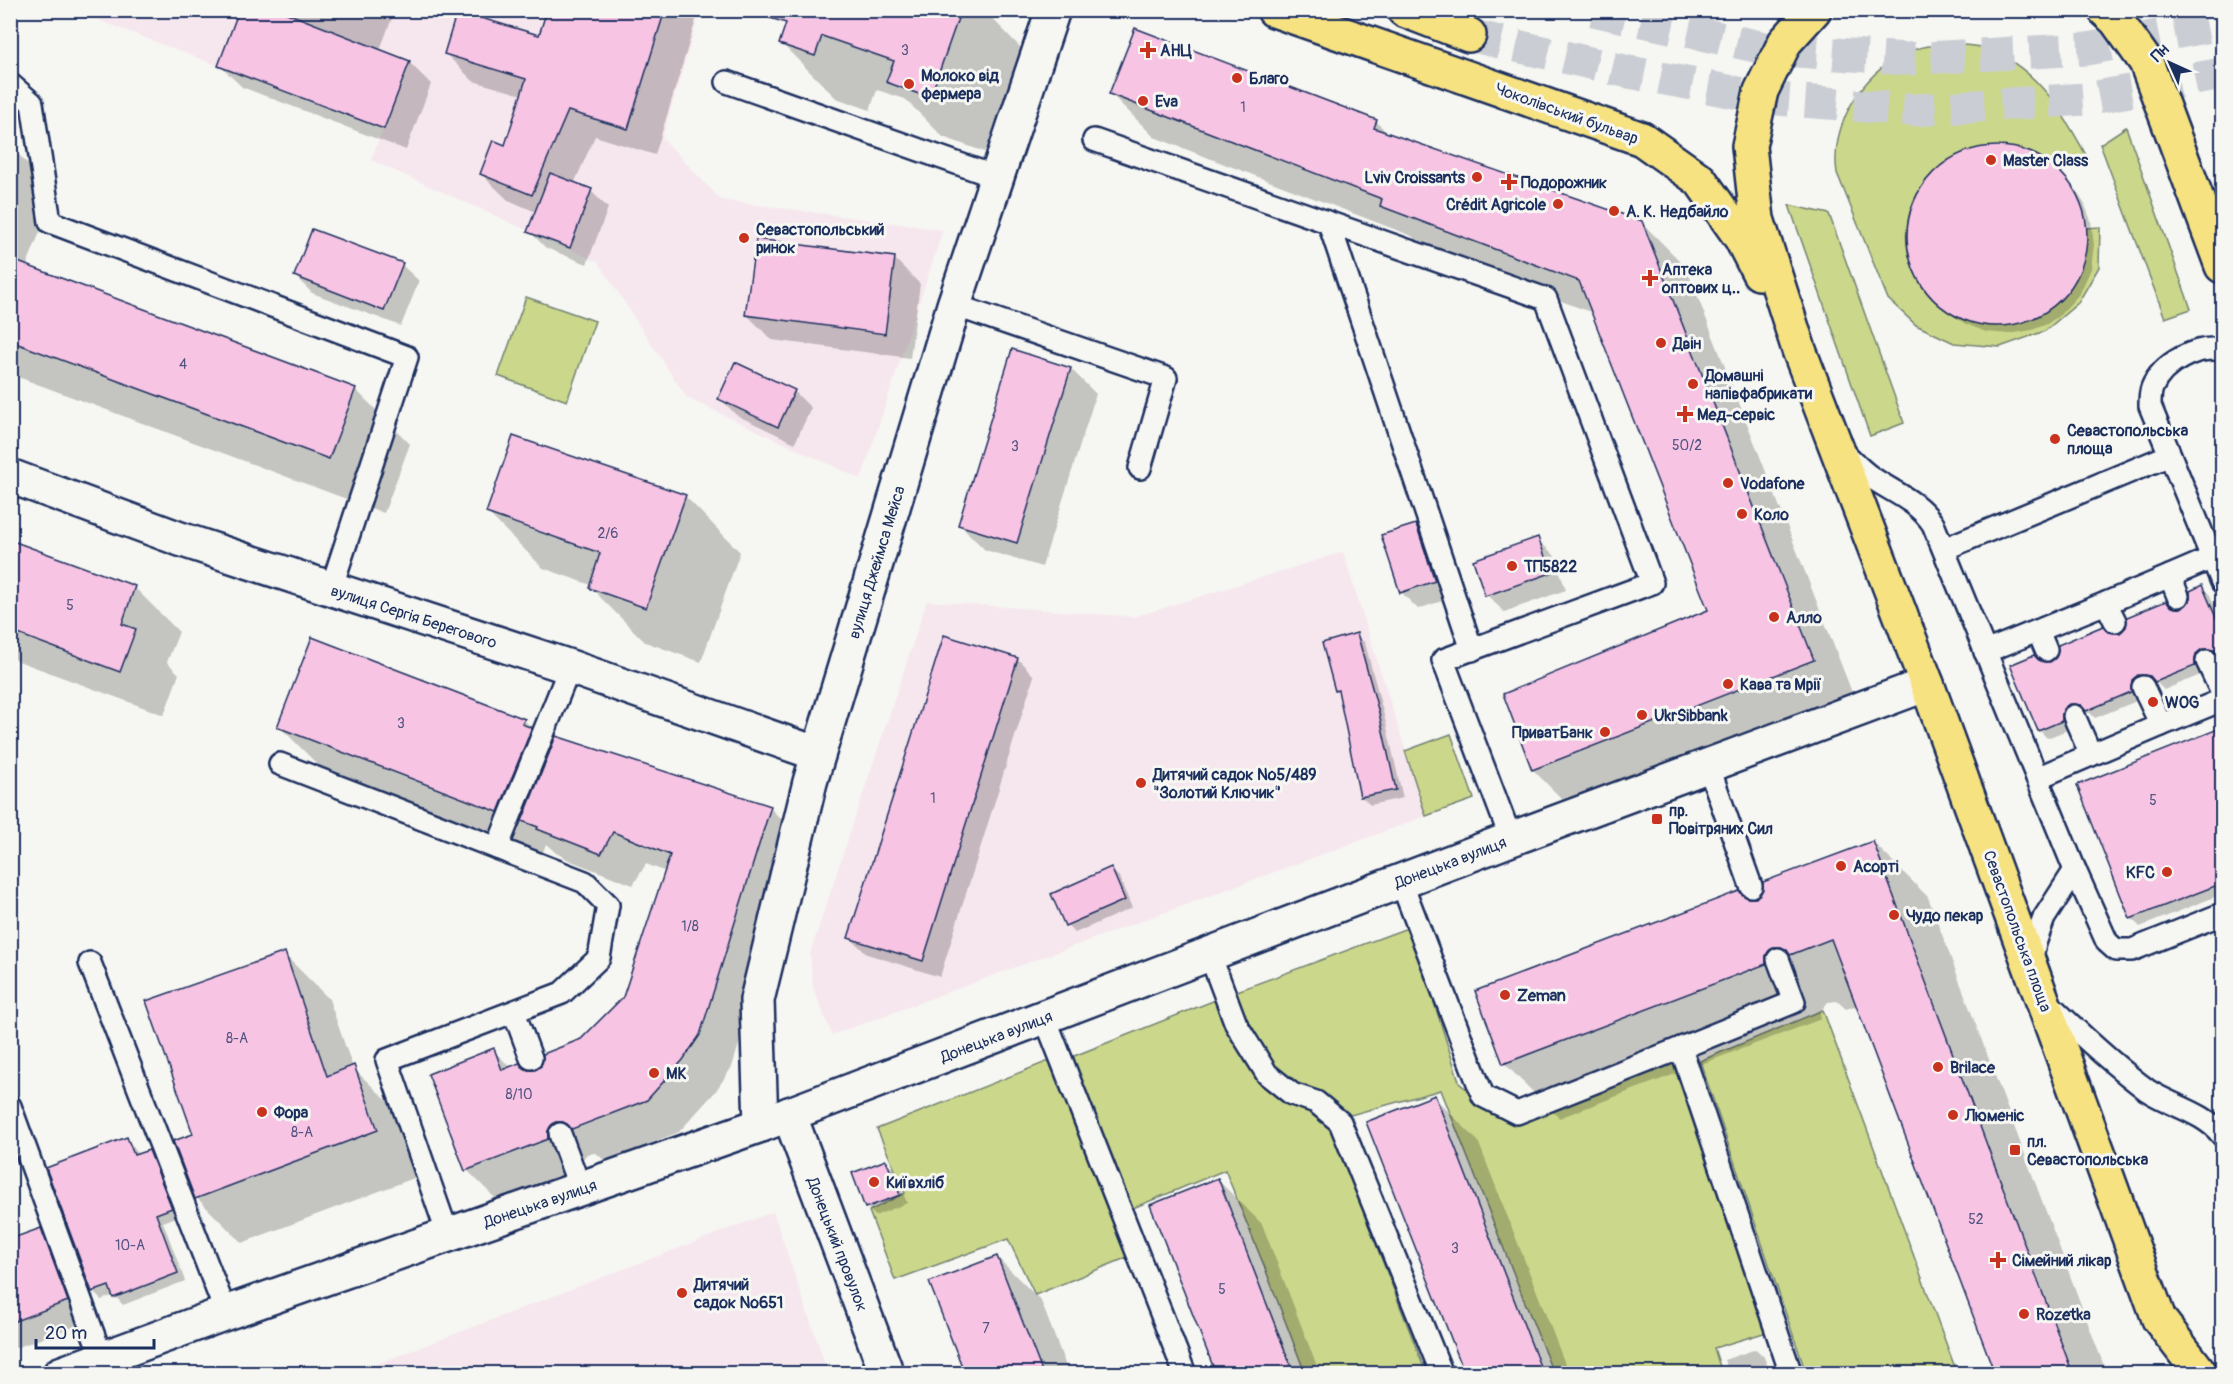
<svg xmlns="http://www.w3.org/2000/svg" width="2233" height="1384" font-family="Pangolin,sans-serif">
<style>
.built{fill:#f6e7ee}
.green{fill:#cbd78a;stroke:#738374;stroke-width:1.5}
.shadow{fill:#0003}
.building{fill:#f7c4e4;stroke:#1b2f5e;stroke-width:1.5}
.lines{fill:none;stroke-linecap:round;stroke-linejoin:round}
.primary-tunnel{stroke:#caced4;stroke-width:33;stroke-dasharray:33 16;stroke-linecap:butt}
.service-casing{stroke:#1b2f5e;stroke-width:26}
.minor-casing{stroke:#1b2f5e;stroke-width:38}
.tertiary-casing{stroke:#1b2f5e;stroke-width:38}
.primary-casing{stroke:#1b2f5e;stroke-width:38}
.service{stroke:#f6f6f2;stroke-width:21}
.minor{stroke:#f6f6f2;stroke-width:33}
.tertiary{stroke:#f6f6f2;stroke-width:33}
.primary{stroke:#f7e281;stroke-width:33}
.poi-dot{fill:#c8321e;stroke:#f6f6f2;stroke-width:2}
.labels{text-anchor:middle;stroke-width:6;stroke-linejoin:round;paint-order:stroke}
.number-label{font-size:14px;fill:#525480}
.poi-label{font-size:16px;font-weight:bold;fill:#1b2f5e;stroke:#f6f6f2;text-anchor:start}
.street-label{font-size:16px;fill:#1b2f5e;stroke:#f6f6f2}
</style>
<rect width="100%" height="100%" fill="#f6f6f2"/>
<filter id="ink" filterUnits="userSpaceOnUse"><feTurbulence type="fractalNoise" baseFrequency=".0167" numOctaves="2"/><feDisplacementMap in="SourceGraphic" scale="12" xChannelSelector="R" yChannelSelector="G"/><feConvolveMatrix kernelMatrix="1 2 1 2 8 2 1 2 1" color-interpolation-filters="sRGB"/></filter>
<g filter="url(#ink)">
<g class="built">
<path d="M 75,11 L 700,11 L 662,138 L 721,200 L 943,230 L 861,479 L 687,398 L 598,262 L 371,160 L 383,129 Z"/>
<path d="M 1343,552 L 1426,816 L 832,1035 L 813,987 L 810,954 L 927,601 L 1134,617 Z"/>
<path d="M 773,1212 L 828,1373 L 353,1373 Z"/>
</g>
<g class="green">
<path d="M 1953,44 C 1963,45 1975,45 1985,48 C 2037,68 2061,109 2086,155 L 2059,173 C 1984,101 1870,190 1918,279 C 1954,345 2047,339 2078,272 C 2085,258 2088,243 2086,228 L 2100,227 L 2099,267 L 2078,303 L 2045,331 L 2000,347 L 1954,343 L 1916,325 L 1888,299 L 1837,173 C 1829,122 1867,65 1916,49 C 1927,45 1941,45 1953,44 Z"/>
<path d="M 2126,127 L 2191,309 L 2165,318 L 2100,144 Z"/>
<path d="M 1789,205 L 1829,214 L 1904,423 L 1870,436 Z"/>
<path d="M 526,297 L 595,321 L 567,401 L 498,376 Z"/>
<path d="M 1451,734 L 1474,799 L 1426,816 L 1405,751 Z"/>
<path d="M 1410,927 L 1460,1084 L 1509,1120 L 1674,1063 L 1767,1332 L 1714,1348 L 1722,1373 L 1553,1373 L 1441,1090 L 1347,1116 L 1297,1090 L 1277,1071 L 1232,993 Z"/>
<path d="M 1218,999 L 1230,1031 L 1257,1080 L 1284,1103 L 1308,1111 L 1331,1128 L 1426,1373 L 1305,1373 L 1263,1263 L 1225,1170 L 1133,1208 L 1069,1058 Z"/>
<path d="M 1823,1010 L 1957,1373 L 1806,1373 L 1700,1061 Z"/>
<path d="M 1054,1059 L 1133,1255 L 1035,1295 L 1008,1239 L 895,1280 L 869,1211 L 905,1193 L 877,1129 Z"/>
</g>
<g class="shadow">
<path d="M 242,10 L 395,10 L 380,50 L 409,62 L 431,84 L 406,150 L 242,87 L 220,66 Z"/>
<path d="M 549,10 L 699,10 L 655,155 L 595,136 L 574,184 L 591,191 L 608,208 L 587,264 L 546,248 L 529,231 L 536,212 L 508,200 L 481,174 L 506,147 L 522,95 L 473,81 L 446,54 L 540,37 Z"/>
<path d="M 792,10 L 984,10 L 1021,48 L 985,152 L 943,137 L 905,99 L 877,90 L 870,110 L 836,98 L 781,43 Z"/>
<path d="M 1110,93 L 1376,121 L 1389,135 L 1641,222 L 1686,267 L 1857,705 L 1577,814 L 1533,770 L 1505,695 L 1710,611 L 1593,313 L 1425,250 L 1412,236 L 1154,137 Z"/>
<path d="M 10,146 L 56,192 L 26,267 L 355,389 L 410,444 L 384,513 L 10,374 Z"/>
<path d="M 2006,148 L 2027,153 L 2045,162 L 2077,191 L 2085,205 L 2091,221 L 2094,245 L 2091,269 L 2080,293 L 2060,315 L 2047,324 L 2032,330 L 2009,334 L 1986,332 L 1966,324 L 1950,314 L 1928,292 L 1919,278 L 1913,263 L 1909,247 L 1909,228 L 1913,208 L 1921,190 L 1934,174 L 1948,162 L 1964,154 L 1985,149 Z"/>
<path d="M 757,240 L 895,259 L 920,284 L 910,358 L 772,340 L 747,315 Z"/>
<path d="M 402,265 L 419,281 L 401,326 L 312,293 L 295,276 Z"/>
<path d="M 1013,351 L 1071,369 L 1096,394 L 1042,567 L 985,550 L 960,525 Z"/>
<path d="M 736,364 L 794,391 L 811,408 L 795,443 L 736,415 L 720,398 Z"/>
<path d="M 685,496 L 740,552 L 701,662 L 645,642 L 590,587 L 591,585 L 543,568 L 488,513 Z"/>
<path d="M 1416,525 L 1433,542 L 1451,598 L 1418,609 L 1401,592 Z"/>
<path d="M 1537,539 L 1554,555 L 1566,590 L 1504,612 L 1487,595 Z"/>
<path d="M 10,541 L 135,588 L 179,632 L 167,662 L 179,674 L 164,715 L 10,658 Z"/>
<path d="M 2202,587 L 2210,595 L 2222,625 L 2222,658 L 2211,657 L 2203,674 L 2164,690 L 2158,684 L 2147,683 L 2139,700 L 2095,718 L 2090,713 L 2078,712 L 2070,729 L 2047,738 L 2039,730 L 2039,662 L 2051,663 L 2108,633 L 2121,634 L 2172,608 L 2184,609 Z"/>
<path d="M 1357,635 L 1365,643 L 1386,723 L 1403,798 L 1370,805 L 1362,797 L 1340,694 L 1336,690 Z"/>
<path d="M 1018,659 L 1034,676 L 940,977 L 867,954 L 850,938 Z"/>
<path d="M 524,720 L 552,749 L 770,808 L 802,840 L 732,1067 L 715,1092 L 679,1132 L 605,1161 L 596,1153 L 587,1154 L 579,1164 L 580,1171 L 499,1202 L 467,1170 L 493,1050 L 511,1068 L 528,1072 L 537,1071 L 545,1061 L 582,1040 L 624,998 L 666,872 L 646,864 L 633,885 L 571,861 L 556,853 L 546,844 L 542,855 L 323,770 L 279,726 Z"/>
<path d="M 2222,728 L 2222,894 L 2140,927 L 2132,919 L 2079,785 Z"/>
<path d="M 1873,842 L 1928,897 L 2107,1374 L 1996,1374 L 1858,1005 L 1846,1009 L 1837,1001 L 1828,1002 L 1820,1012 L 1821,1019 L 1559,1118 L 1504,1063 L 1748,900 L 1757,899 Z"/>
<path d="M 1111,869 L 1119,877 L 1132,908 L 1075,933 L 1067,925 L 1053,894 Z"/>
<path d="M 284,954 L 329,999 L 353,1068 L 399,1112 L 422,1175 L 242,1243 L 197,1198 L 195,1134 Z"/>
<path d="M 1434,1097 L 1478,1141 L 1569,1374 L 1466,1374 Z"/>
<path d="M 126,1139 L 134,1147 L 138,1155 L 148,1151 L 157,1160 L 179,1216 L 163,1222 L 185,1281 L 123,1305 L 114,1295 L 101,1300 L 93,1292 Z"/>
<path d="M 886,1162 L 894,1170 L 907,1203 L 875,1216 L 867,1207 L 854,1174 Z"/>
<path d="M 1218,1180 L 1262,1224 L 1320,1374 L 1217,1374 Z"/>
<path d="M 10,1220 L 17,1238 L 41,1230 L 61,1251 L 87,1322 L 10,1350 Z"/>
<path d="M 997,1257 L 1041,1301 L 1069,1374 L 966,1374 Z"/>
<path d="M 1756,1349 L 1764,1357 L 1770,1374 L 1729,1374 L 1724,1360 Z"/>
</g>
<g class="building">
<path d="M 239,10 L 279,10 L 410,61 L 384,129 L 218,66 Z"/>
<path d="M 547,10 L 665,10 L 628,129 L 568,111 L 532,195 L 480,174 L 493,140 L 505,145 L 526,79 L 444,54 L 457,11 L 539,35 Z"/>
<path d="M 765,10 L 961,10 L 930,98 L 886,82 L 894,61 L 822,36 L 815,56 L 779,44 L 786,23 L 764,16 Z"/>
<path d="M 1135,28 L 1377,120 L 1374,128 L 1642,221 L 1814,660 L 1532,770 L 1503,694 L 1708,610 L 1579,281 L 1380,206 L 1382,199 L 1109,94 Z"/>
<circle cx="1997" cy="236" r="90"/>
<path d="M 550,173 L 592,189 L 570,248 L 527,232 Z"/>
<path d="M 312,229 L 403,263 L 384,311 L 294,276 Z"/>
<path d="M 756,239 L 895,257 L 885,334 L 745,315 Z"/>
<path d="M 10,259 L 356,388 L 329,459 L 10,341 Z"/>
<path d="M 1012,349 L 1071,368 L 1017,543 L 958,525 Z"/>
<path d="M 735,362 L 795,390 L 778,427 L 718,399 Z"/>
<path d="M 513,436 L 686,495 L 646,608 L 589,588 L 600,553 L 486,513 Z"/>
<path d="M 1416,524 L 1435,581 L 1400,593 L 1381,535 Z"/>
<path d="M 1538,537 L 1551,573 L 1485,596 L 1473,560 Z"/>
<path d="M 10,540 L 135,586 L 122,624 L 136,629 L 120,672 L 10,631 Z"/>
<path d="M 2202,585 L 2223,634 L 2223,654 L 2219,656 L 2214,650 L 2202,649 L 2196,654 L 2195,666 L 2155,682 L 2150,676 L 2138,675 L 2132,680 L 2131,692 L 2086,711 L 2081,705 L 2069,704 L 2063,709 L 2062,721 L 2038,731 L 2010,665 L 2034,655 L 2039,660 L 2050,662 L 2056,657 L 2058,645 L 2103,626 L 2109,632 L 2120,633 L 2126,627 L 2127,617 L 2166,601 L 2170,606 L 2176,608 L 2183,608 L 2190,598 L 2190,591 Z"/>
<path d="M 1357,633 L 1379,713 L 1396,790 L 1360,797 L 1338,690 L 1335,691 L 1322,643 Z"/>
<path d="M 944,635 L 1018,658 L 923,961 L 848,938 Z"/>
<path d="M 312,637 L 525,719 L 522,724 L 532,728 L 498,812 L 277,727 Z"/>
<path d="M 2223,727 L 2223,883 L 2130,919 L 2077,785 Z"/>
<path d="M 556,736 L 771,806 L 700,1035 L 683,1060 L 647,1100 L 572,1129 L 563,1122 L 555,1122 L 548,1131 L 548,1139 L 465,1171 L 428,1074 L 494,1048 L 502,1070 L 519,1063 L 528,1070 L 535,1070 L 541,1066 L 543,1054 L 581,1039 L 623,997 L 670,855 L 613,832 L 601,854 L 537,829 L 538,827 L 522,821 Z"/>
<path d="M 1873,841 L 2073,1374 L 1995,1374 L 1831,939 L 1790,955 L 1787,950 L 1781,947 L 1773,947 L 1766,956 L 1766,964 L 1503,1064 L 1475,991 L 1739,891 L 1748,898 L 1756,898 L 1763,889 L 1763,882 Z"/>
<path d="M 1111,867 L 1125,900 L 1065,926 L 1051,894 Z"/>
<path d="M 285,952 L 327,1076 L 354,1065 L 378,1130 L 195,1199 L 173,1141 L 193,1134 L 146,1001 Z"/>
<path d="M 1435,1095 L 1543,1374 L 1465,1374 L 1366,1122 Z"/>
<path d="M 127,1137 L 134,1155 L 149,1150 L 172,1208 L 156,1214 L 178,1273 L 113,1298 L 109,1286 L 92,1292 L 46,1168 Z"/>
<path d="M 886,1160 L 900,1195 L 865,1208 L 852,1173 Z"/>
<path d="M 1218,1178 L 1294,1374 L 1216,1374 L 1150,1205 Z"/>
<path d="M 41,1228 L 68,1301 L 10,1323 L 10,1239 Z"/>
<path d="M 997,1256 L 1043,1374 L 965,1374 L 929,1282 Z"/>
</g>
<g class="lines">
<g class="primary-tunnel">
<path d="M 1593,10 L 1769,49 L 1906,59 L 2087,49 L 2222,24"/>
<path d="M 1469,35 L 1629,72 L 1765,98 L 1914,110 L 2086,99 L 2222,74"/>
</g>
<g class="service-casing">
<g id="service">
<path d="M 727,82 L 996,177"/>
<path d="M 10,84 L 32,103 L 50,222 L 407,357 L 331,589"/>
<path d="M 1094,140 L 1546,299 L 1652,583 L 1443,660 L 1511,839"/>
<path d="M 1329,223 L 1472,650"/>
<path d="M 954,305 L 1166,378 L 1140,468"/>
<path d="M 2222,350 C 2197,345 2162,363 2152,388 C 2150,393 2150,401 2150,406 L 2222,582"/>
<path d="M 1843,451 C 1851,460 1859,468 1868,475 C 1891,492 1916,499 1933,524 L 2075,870 L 2107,942 L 2116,950 L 2132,950 L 2222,914"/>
<path d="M 1944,549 L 2170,455"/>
<path d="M 2170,576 L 2212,558"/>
<path d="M 2106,603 L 2170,576 L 2178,596"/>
<path d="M 2038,631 L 2046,650"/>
<path d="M 1985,652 L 2106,603 L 2115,621"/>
<path d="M 2207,661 L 2222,693"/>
<path d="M 2074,716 L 2091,755"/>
<path d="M 2161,725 L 2222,700"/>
<path d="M 280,764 L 585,882 L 608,905 L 599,958 L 562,993 L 387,1060 L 448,1235"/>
<path d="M 1708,765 L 1751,886"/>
<path d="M 2037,778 L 2161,725 L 2143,687"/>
<path d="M 497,848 L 570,667"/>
<path d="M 1401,881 L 1483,1096 L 1517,1113 L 1681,1048"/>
<path d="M 1210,955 L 1236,1024 L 1267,1074 L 1292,1094 L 1316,1102 L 1340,1122 L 1442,1374"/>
<path d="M 1778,959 L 1794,1002 L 1681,1048 L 1791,1374"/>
<path d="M 90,963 L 226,1313"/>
<path d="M 2031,963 L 2035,943 L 2044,918 L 2075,870"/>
<path d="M 2049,1004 C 2080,1034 2112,1064 2147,1090 C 2171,1106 2204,1112 2222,1135"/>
<path d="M 514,1012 L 531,1058"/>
<path d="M 1045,1018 L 1185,1374"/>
<path d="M 10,1106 L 102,1358"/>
<path d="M 560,1134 L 580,1188"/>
</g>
</g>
<g class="minor-casing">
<g id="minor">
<path d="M 10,476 L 180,539 L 570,667 L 818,754"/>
<path d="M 789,1114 L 887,1374"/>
<path d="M 761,1125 L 757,1000 L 810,782 L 954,305 L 1053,10"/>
</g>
</g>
<g class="tertiary-casing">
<path id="tertiary" d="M 60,1374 L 226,1313 L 761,1125 L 1511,839 L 1927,684"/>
</g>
<g class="primary-casing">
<g id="primary">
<path d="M 1274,10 L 1642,139 L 1700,180 L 1741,238 L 1759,273"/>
<path d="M 1404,10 L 1469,35"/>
<path d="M 1814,10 L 1785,42 L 1761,91 L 1749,146 L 1757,219 L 1799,350 L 1927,684 L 2159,1319 L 2201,1374"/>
<path d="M 2105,10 L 2116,20 L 2146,62 L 2222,266"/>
</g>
</g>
<use href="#service" class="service"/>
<use href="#minor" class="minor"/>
<use href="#tertiary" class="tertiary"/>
<use href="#primary" class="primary"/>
</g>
</g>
<g class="poi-dot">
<path d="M1145 41h6v6h6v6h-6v6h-6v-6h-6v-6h6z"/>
<circle cx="1237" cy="78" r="6"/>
<circle cx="909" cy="84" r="6"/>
<circle cx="1143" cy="101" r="6"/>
<circle cx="1991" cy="160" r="6"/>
<circle cx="1477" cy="177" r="6"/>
<path d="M1506 173h6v6h6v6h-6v6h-6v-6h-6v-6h6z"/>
<circle cx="1558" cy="204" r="6"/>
<circle cx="1614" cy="211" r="6"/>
<circle cx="744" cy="238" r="6"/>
<path d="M1647 269h6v6h6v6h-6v6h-6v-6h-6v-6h6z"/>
<circle cx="1661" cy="343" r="6"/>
<circle cx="1693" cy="384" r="6"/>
<path d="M1682 405h6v6h6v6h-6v6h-6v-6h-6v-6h6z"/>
<circle cx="2055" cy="439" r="6"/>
<circle cx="1728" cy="483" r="6"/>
<circle cx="1742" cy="514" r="6"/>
<circle cx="1512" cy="566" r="6"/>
<circle cx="1774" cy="617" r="6"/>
<circle cx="1728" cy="684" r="6"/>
<circle cx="2153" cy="702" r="6"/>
<circle cx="1642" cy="715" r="6"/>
<circle cx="1605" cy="732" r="6"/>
<circle cx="1141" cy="783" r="6"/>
<rect x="1651" y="813" width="12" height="12" rx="3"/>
<circle cx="1841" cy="866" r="6"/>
<circle cx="2167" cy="872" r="6"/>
<circle cx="1894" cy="915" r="6"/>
<circle cx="1505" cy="995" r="6"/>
<circle cx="1938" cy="1067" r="6"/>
<circle cx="654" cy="1073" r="6"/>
<circle cx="262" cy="1112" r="6"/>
<circle cx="1953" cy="1115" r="6"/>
<rect x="2009" y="1144" width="12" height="12" rx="3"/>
<circle cx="874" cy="1182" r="6"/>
<path d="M1995 1251h6v6h6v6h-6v6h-6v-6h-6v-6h6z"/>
<circle cx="682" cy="1293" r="6"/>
<circle cx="2024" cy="1314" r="6"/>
</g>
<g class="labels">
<g class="number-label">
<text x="905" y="55">3</text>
<text x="1243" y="112">1</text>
<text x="183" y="369">4</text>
<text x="1687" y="450">50/2</text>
<text x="1015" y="451">3</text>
<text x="608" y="538">2/6</text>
<text x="70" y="610">5</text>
<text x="401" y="728">3</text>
<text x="933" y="803">1</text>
<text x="2153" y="805">5</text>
<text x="690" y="931">1/8</text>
<text x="237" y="1043">8-А</text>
<text x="519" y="1099">8/10</text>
<text x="302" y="1137">8-А</text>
<text x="1976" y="1224">52</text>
<text x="130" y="1250">10-А</text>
<text x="1455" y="1253">3</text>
<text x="1222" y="1294">5</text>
<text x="986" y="1333">7</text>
</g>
<g class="poi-label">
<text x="1160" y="56">АНЦ</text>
<text x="921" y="81">Молоко від<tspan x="921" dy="18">фермера</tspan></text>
<text x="1249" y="84">Благо</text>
<text x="1155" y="107">Eva</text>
<text x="2003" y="166">Master Class</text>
<text x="1465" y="183" text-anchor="end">Lviv Croissants</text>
<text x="1521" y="188">Подорожник</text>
<text x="1546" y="210" text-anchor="end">Crédit Agricole</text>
<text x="1626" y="217">А. К. Недбайло</text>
<text x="756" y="235">Севастопольський<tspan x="756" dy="18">ринок</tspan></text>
<text x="1662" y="275">Аптека<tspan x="1662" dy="18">оптових ц‥</tspan></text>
<text x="1673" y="349">Двін</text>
<text x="1705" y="381">Домашні<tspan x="1705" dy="18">напівфабрикати</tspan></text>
<text x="1697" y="420">Мед-сервіс</text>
<text x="2067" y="436">Севастопольська<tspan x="2067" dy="18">площа</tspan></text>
<text x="1740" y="489">Vodafone</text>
<text x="1754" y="520">Коло</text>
<text x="1524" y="572">ТП5822</text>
<text x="1786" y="623">Алло</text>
<text x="1740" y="690">Кава та Мрії</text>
<text x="2165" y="708">WOG</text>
<text x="1654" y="721">UkrSibbank</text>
<text x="1593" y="738" text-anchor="end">ПриватБанк</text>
<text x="1153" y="780">Дитячий садок №5/489<tspan x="1153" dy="18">"Золотий Ключик"</tspan></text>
<text x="1669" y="816">пр.<tspan x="1669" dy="18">Повітряних Сил</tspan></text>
<text x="1853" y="872">Асорті</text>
<text x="2155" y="878" text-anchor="end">KFC</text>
<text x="1906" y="921">Чудо пекар</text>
<text x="1517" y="1001">Zeman</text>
<text x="1950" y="1073">Brilace</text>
<text x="666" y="1079">МК</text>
<text x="274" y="1118">Фора</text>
<text x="1965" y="1121">Люменіс</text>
<text x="2027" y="1147">пл.<tspan x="2027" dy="18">Севастопольська</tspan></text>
<text x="886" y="1188">Київхліб</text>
<text x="2012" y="1266">Сімейний лікар</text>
<text x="694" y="1290">Дитячий<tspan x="694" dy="18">садок №651</tspan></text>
<text x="2036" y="1320">Rozetka</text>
</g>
<g class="street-label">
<text transform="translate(1567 113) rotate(20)" y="6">Чоколівський бульвар</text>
<text transform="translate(876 562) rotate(-73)" y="6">вулиця Джеймса Мейса</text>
<text transform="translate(414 616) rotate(18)" y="6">вулиця Сергія Берегового</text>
<text transform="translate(1450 862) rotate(-21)" y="6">Донецька вулиця</text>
<text transform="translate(2018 931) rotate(70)" y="6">Севастопольська площа</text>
<text transform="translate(996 1036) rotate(-21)" y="6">Донецька вулиця</text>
<text transform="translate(540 1203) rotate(-19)" y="6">Донецька вулиця</text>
<text transform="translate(838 1244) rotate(69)" y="6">Донецький провулок</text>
</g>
</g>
<rect width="2233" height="1384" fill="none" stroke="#f6f6f2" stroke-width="36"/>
<rect x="18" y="18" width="2197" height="1348" fill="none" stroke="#1b2f5e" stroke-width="2" filter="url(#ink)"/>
<g transform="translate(2170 63) rotate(315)" stroke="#f6f6f2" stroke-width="4.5" paint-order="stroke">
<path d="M0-4.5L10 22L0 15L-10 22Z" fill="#1b2f5e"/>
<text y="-9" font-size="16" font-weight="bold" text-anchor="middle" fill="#1b2f5e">Пн</text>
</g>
<path d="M36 1339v9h118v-9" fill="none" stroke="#1b2f5e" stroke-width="3"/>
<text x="45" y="1339" font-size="18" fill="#1b2f5e" stroke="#f6f6f2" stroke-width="4.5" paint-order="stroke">20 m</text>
</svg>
